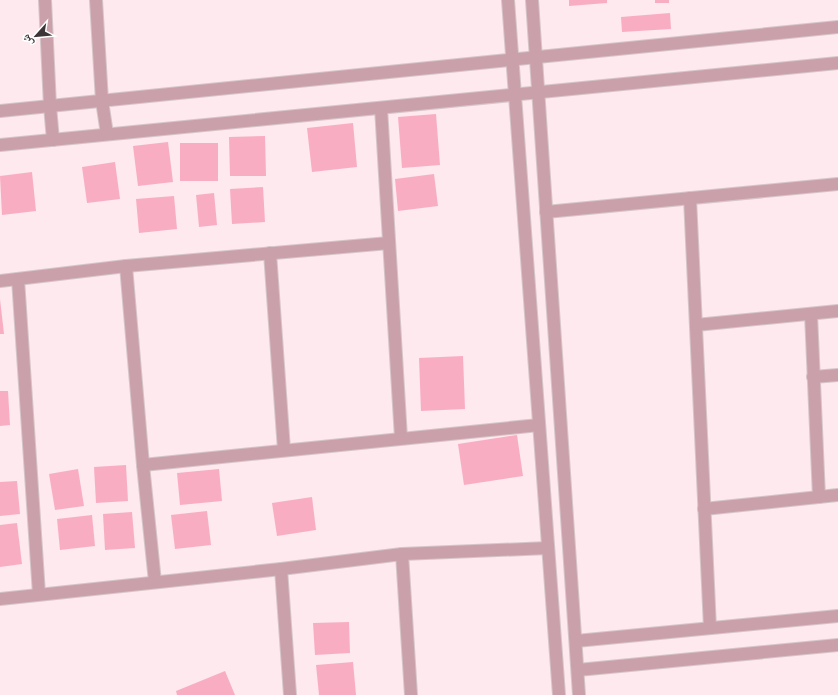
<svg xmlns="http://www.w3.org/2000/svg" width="838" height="695" font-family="Lato,'Noto Naskh Arabic',sans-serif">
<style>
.building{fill:#f9adc3}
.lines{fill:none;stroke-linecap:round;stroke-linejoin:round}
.minor-casing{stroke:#d6c5c9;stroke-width:14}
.minor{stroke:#caa0ab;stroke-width:12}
</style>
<rect width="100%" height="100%" fill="#fde9ee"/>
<g class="building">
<path d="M 569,0 L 607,0 L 607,3 L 569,6 Z"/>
<rect x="655" y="0" width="14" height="3"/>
<path d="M 670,13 L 671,29 L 622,32 L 621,17 Z"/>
<path d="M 436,114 L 440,165 L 402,168 L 398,117 Z"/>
<path d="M 353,123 L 357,167 L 312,172 L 307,128 Z"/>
<path d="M 265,136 L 266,176 L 230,176 L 229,137 Z"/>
<path d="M 168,142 L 173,182 L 138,186 L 133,146 Z"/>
<rect x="180" y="143" width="38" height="38"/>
<path d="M 115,162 L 120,199 L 87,203 L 82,167 Z"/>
<path d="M 32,172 L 36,211 L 2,215 L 0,176 Z"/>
<path d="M 434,174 L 438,206 L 398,211 L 395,179 Z"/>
<path d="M 263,187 L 265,222 L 232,224 L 230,189 Z"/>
<path d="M 214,193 L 217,225 L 199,227 L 196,195 Z"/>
<path d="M 174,196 L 177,229 L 139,233 L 136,199 Z"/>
<path d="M 0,299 L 4,334 L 0,334 Z"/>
<path d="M 463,356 L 465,409 L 421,411 L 419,358 Z"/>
<path d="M 0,391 L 8,391 L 10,425 L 0,426 Z"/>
<path d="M 517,435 L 523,476 L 464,485 L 458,444 Z"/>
<path d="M 126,465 L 128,501 L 96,503 L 94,467 Z"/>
<path d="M 78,469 L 84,506 L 55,510 L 49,474 Z"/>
<path d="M 219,469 L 222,501 L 180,505 L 177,473 Z"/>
<path d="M 17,481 L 20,514 L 0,516 L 0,482 Z"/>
<path d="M 312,497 L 316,530 L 277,536 L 272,503 Z"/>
<path d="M 207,511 L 211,545 L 175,549 L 171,515 Z"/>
<path d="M 132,512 L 135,548 L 105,550 L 103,514 Z"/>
<path d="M 92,515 L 95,546 L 60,550 L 57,519 Z"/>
<path d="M 17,523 L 22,564 L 0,567 L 0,525 Z"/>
<path d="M 349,622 L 350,653 L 315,655 L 313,623 Z"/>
<path d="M 353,662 L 356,695 L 319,695 L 316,665 Z"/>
<path d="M 225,671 L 235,695 L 177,695 L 176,691 Z"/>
</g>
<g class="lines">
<g class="minor-casing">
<g id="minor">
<path d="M 45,0 L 50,106 L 53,140"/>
<path d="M 96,0 L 102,101 L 107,134"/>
<path d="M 508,0 L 559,695"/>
<path d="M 532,0 L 579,695"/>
<path d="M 381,108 L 401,438"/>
<path d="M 0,111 L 838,27"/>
<path d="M 0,145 L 838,63"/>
<path d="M 690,198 L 710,628"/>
<path d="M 546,212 L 838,184"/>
<path d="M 270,253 L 284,450"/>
<path d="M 126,266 L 143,465 L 155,582"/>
<path d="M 18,279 L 39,594"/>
<path d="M 0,281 L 126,266 L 389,243"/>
<path d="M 811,314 L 819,497"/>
<path d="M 696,325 L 838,311"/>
<path d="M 813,377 L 838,375"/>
<path d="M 143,465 L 539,425"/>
<path d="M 704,509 L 838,495"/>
<path d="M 402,554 L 411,695"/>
<path d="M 281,569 L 290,695"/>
<path d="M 0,599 L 281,569 L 402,554 L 548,548"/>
<path d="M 576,641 L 838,616"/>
<path d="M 578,670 L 838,645"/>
</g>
</g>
<use href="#minor" class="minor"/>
</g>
<g transform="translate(36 36) rotate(243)" stroke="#ffffff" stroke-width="3" paint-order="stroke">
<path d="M0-3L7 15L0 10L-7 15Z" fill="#3c3436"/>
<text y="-6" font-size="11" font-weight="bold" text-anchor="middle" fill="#3c3436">ش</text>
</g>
</svg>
